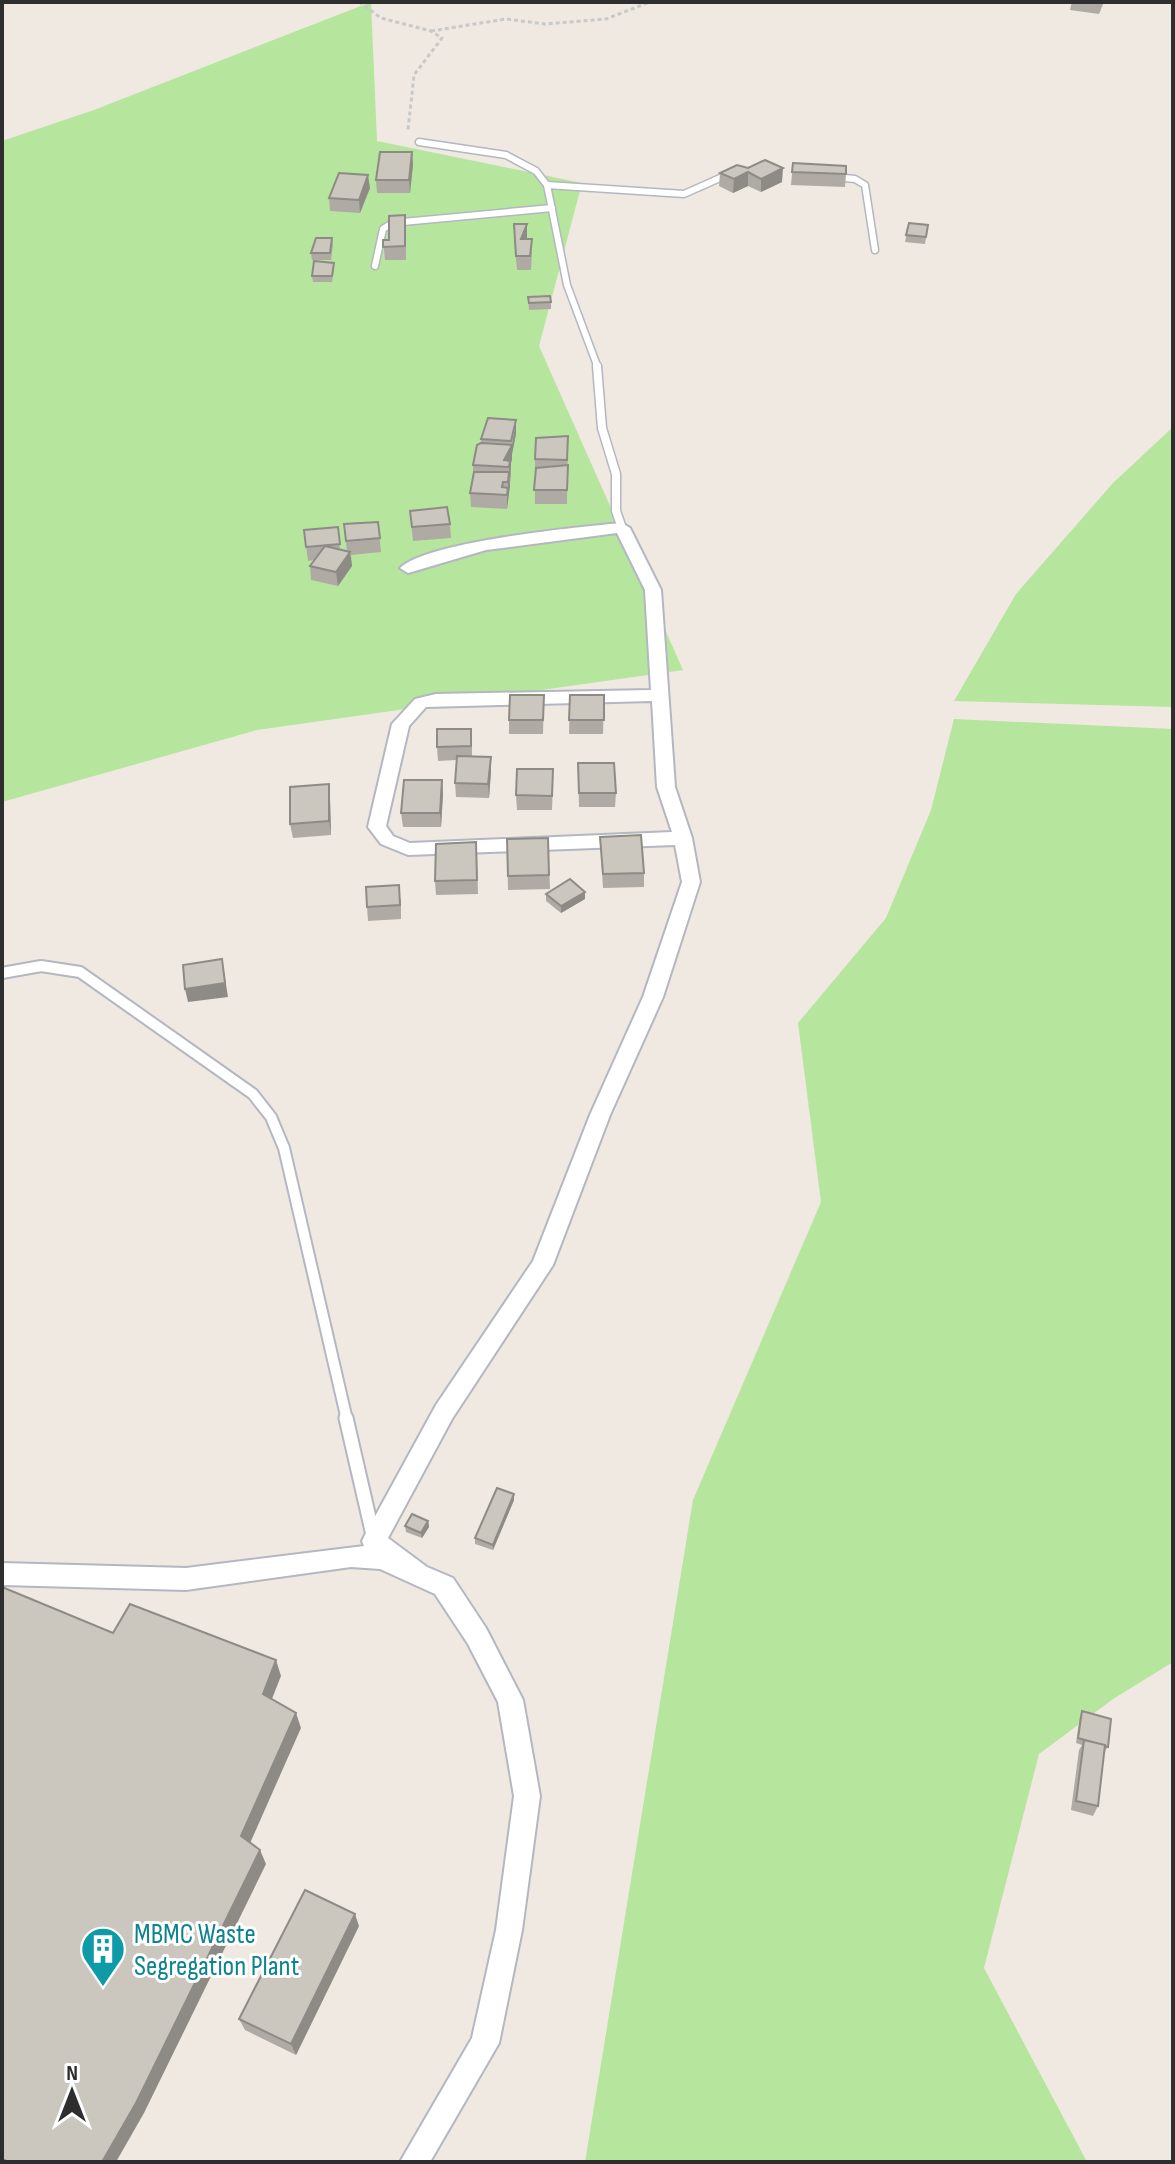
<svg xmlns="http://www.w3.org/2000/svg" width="1175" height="2164" font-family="'Sofia Sans Condensed',sans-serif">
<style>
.green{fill:#b6e59e}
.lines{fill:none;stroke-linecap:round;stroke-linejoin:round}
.lane-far3-casing{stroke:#b4b7c1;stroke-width:9}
.lane-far2-casing{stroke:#b4b7c1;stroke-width:11}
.lane-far1-casing{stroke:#b4b7c1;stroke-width:14}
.lane-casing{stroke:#b4b7c1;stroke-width:17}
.street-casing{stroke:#b4b7c1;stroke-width:4}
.path{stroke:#c9c9c9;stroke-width:3;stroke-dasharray:4 3;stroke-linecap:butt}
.lane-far3{stroke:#fff;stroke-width:6}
.lane-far2{stroke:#fff;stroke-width:8}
.lane-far1{stroke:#fff;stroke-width:10}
.lane{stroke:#fff;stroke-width:13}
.street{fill:#fff;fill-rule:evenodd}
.wall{fill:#afaba4}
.shaded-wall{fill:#8e8b86}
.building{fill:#cbc7bf;stroke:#8e8b86;stroke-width:2}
.labels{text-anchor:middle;stroke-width:6;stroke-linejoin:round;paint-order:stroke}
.near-culture-label{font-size:28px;fill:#0d838f;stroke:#fff;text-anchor:start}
</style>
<rect width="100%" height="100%" fill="#efe9e1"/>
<g class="green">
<path d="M 371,2 L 377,141 L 582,183 L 539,346 L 683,670 L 257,730 L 2,802 L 2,141 L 94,110 Z"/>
<path d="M 1173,427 L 1173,707 L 954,701 L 1016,594 L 1113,483 Z"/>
<path d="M 954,719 L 1173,729 L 1173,1662 L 1113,1699 L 1039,1754 L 984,1968 L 1087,2162 L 585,2162 L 693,1500 L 821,1202 L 798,1023 L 886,918 L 931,810 Z"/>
</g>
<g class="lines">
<g class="lane-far3-casing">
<g id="lane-far3">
<path d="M 419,142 L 506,155 L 536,171 L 547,185 L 567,285 L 598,368"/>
<path d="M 835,177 L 855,179 L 865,185 L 875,250"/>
<path d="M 547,185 L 684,194 L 729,174"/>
<path d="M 375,266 L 383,229 L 392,223 L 552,208"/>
</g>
</g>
<g class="lane-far2-casing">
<path id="lane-far2" d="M 597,366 L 602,428 L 616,474 L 616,511 L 622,528"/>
</g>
<g class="lane-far1-casing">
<path id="lane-far1" d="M 2,973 L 41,966 L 80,972 L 253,1094 L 271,1117 L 284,1148 L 347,1420"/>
</g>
<g class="lane-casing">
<path id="lane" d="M 346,1418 L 373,1535"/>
</g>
<g class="street-casing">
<path id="street" d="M 622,523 L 630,528 L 661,590 L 675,787 L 692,838 L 700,882 L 663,997 L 610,1115 L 553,1265 L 452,1419 L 388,1538 L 427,1567 L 453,1578 L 486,1628 L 523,1700 L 540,1796 L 522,1930 L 499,2043 L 430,2162 L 400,2162 L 472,2038 L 496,1930 L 514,1796 L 498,1702 L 468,1644 L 435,1594 L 380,1569 L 351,1567 L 186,1590 L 2,1585 L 2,1563 L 186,1568 L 364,1546 L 362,1541 L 366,1533 L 436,1405 L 533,1261 L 590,1115 L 643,997 L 682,882 L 675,845 L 408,855 L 381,844 L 368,827 L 392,724 L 415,699 L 436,694 L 651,690 L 645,590 L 617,533 L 486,550 L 408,573 L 400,568 C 428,541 579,527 622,523 ZM 652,701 L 657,787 L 672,832 L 410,843 L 393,836 L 386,826 L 409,726 L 426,707 Z"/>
</g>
<g class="path">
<path d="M 359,2 L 381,18 L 431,31 L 442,38 L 414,75 L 408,130"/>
<path d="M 431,31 L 506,19 L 545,24 L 606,19 L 650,2"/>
</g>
<use href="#lane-far3" class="lane-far3"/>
<use href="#lane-far2" class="lane-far2"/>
<use href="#lane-far1" class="lane-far1"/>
<use href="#lane" class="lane"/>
<use href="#street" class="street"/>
</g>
<g class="wall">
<path d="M 1072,2 L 1104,2 L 1099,14 L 1070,10 Z"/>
<path d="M 412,152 L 413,165 L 410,193 L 377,193 L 376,180 Z"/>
<path d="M 793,163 L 846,174 L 845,187 L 791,185 Z"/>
<path d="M 737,165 L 782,182 L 761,192 L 748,186 L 733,193 L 719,186 L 720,173 Z"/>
<path d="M 370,188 L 360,213 L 330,211 L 329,198 Z"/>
<path d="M 909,223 L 928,225 L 925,244 L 905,242 Z"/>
<path d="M 406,229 L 406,260 L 385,260 L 383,240 L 389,240 Z"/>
<path d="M 332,238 L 333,245 L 331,260 L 312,260 L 311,253 Z"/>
<path d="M 514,238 L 527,239 L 532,252 L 531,270 L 517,270 Z"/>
<path d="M 334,270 L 332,282 L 313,282 L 312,276 Z"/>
<path d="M 528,297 L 551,302 L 551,309 L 529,310 Z"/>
<path d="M 516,434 L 512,454 L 512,459 L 511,463 L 511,475 L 507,509 L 471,507 L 470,493 L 473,474 L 473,465 L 481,443 L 481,439 Z"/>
<path d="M 568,436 L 567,504 L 535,504 L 535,459 Z"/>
<path d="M 410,511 L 450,524 L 451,538 L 413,541 Z"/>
<path d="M 378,522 L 381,552 L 351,555 L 352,566 L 338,586 L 311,580 L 310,566 L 314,560 L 308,561 L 304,530 L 338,527 L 340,550 L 347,551 L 344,524 Z"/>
<path d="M 544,695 L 543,734 L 509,734 L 509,720 Z"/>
<path d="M 570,695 L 604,695 L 603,734 L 569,734 Z"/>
<path d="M 472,743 L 472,756 L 491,771 L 489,798 L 456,797 L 455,783 L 457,760 L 438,761 L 437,747 Z"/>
<path d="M 578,763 L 616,793 L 615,807 L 579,807 Z"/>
<path d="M 442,780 L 443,794 L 441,827 L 403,827 L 401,813 Z"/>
<path d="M 553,783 L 552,810 L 517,810 L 516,795 Z"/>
<path d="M 329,784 L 330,798 L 331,835 L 293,838 L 290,824 Z"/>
<path d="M 600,837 L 644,873 L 644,887 L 603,888 Z"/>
<path d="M 548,838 L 550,889 L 508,890 L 507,839 Z"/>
<path d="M 477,856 L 478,894 L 436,895 L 435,881 Z"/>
<path d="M 546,894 L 585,899 L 561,913 L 546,901 Z"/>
<path d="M 401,899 L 401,919 L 368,921 L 367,907 Z"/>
<path d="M 514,1500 L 493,1550 L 475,1544 L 475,1538 Z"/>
<path d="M 428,1521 L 429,1527 L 422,1538 L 406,1532 L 405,1526 Z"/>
<path d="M 1082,1711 L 1108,1747 L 1104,1752 L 1098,1806 L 1093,1816 L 1071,1810 L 1079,1750 L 1082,1745 L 1076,1743 L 1080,1716 Z"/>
<path d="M 359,1926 L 296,2055 L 245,2030 L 239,2019 Z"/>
</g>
<g class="shaded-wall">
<path d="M 412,152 L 413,165 L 410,193 L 409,180 Z"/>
<path d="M 783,168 L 782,182 L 761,192 L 761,179 Z"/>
<path d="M 748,172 L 748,186 L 733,193 L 734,179 Z"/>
<path d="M 368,175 L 370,188 L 360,213 L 359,200 Z"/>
<path d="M 527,224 L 527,238 L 521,252 L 521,239 Z"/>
<path d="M 516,420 L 516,434 L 512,454 L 512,459 L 511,463 L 510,481 L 509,467 L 504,460 L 512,446 Z"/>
<path d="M 509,472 L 510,486 L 507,509 L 507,495 Z"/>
<path d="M 350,552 L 352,566 L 338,586 L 336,572 Z"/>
<path d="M 491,757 L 491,771 L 489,798 L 488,784 Z"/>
<path d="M 442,780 L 443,794 L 441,827 L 440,813 Z"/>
<path d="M 329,784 L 330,798 L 331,835 L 329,821 Z"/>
<path d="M 585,892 L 585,899 L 561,913 L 561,906 Z"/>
<path d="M 222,959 L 228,997 L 188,1002 L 185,989 Z"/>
<path d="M 514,1494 L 514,1500 L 493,1550 L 493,1545 Z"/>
<path d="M 428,1521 L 429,1527 L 422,1538 L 421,1533 Z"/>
<path d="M 276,1660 L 281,1676 L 268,1709 L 263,1694 Z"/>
<path d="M 296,1713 L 301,1728 L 247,1850 L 241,1836 Z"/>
<path d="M 260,1850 L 266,1864 L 144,2113 L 116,2162 L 102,2162 Z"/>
<path d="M 355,1914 L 359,1926 L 296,2055 L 291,2044 Z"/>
</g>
<g class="building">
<path d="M 380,152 L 412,152 L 409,180 L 376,180 Z"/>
<path d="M 765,160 L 783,168 L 761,179 L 748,172 L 734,179 L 720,173 L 737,165 L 748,168 Z"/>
<path d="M 793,163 L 846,166 L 846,174 L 792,172 Z"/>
<path d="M 339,173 L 368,175 L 359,200 L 329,198 Z"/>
<path d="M 405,215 L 405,246 L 383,247 L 383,240 L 389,240 L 389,216 Z"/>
<path d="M 909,223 L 928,225 L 926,237 L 906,235 Z"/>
<path d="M 514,224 L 527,224 L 521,239 L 532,239 L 530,256 L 516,256 Z"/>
<path d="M 316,238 L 332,238 L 330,253 L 311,253 Z"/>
<path d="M 314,261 L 334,263 L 332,276 L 312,276 Z"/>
<path d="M 550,296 L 551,302 L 529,303 L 528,297 Z"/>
<path d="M 488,418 L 516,420 L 511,441 L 481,439 Z"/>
<path d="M 568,436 L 567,460 L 535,459 L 536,438 Z"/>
<path d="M 481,443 L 512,445 L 504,460 L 510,461 L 509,467 L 473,465 L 477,445 Z"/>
<path d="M 568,465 L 567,490 L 534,490 L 536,468 Z"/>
<path d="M 474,472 L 509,472 L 508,482 L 503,482 L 502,487 L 508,488 L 507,495 L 470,493 Z"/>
<path d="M 447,507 L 450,524 L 412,527 L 410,511 Z"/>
<path d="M 378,522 L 380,538 L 346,541 L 344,524 Z"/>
<path d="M 338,527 L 340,544 L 306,547 L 304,530 Z"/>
<path d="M 325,546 L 350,552 L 336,572 L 310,566 Z"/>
<path d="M 510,695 L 544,695 L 543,720 L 509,720 Z"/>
<path d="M 570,695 L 604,695 L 604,720 L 569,720 Z"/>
<path d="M 437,729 L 471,729 L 471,746 L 437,747 Z"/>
<path d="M 457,756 L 491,757 L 488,784 L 455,783 Z"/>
<path d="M 578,763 L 614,763 L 616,793 L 579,793 Z"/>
<path d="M 517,769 L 553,769 L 552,796 L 516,795 Z"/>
<path d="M 404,780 L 442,780 L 440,813 L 401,813 Z"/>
<path d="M 329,784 L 329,821 L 290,824 L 290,787 Z"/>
<path d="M 641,835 L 644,873 L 603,874 L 600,837 Z"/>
<path d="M 548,838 L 549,875 L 508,876 L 507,839 Z"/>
<path d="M 476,842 L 477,880 L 435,881 L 436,844 Z"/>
<path d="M 570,879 L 585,892 L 561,906 L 546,894 Z"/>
<path d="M 399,885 L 400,905 L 367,907 L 366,887 Z"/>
<path d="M 222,959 L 225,983 L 185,989 L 183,965 Z"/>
<path d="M 497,1488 L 514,1494 L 493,1545 L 475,1538 Z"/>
<path d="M 412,1514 L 428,1521 L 421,1533 L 405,1526 Z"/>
<path d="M 2,1587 L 113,1633 L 130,1604 L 276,1660 L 263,1694 L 296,1713 L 241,1836 L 260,1850 L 136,2103 L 102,2162 L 9,2162 L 2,2159 Z"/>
<path d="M 1082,1711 L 1111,1719 L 1108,1747 L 1078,1738 Z"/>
<path d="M 1084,1740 L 1105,1745 L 1098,1806 L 1076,1801 Z"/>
<path d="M 305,1890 L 355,1914 L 291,2044 L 239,2019 Z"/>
</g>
<defs>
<g id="building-pin" transform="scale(2.3)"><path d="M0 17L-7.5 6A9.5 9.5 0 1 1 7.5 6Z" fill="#0f9aa8" stroke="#fff"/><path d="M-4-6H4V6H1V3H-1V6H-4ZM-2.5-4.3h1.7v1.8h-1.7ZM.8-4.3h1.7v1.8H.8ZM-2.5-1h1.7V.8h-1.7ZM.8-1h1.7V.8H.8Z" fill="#fff"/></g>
</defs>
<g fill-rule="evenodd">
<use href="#building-pin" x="103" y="1949"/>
</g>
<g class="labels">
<g class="near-culture-label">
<text x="134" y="1943">MBMC Waste<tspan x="134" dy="32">Segregation Plant</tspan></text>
</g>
</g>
<rect width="1175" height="2164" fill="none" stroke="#2e2e2e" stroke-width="8"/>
<g transform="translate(72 2092)" stroke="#ffffff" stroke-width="6" paint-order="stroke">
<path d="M0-6L14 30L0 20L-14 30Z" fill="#2e2e2e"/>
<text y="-12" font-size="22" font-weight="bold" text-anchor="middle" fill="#2e2e2e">N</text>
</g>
</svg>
